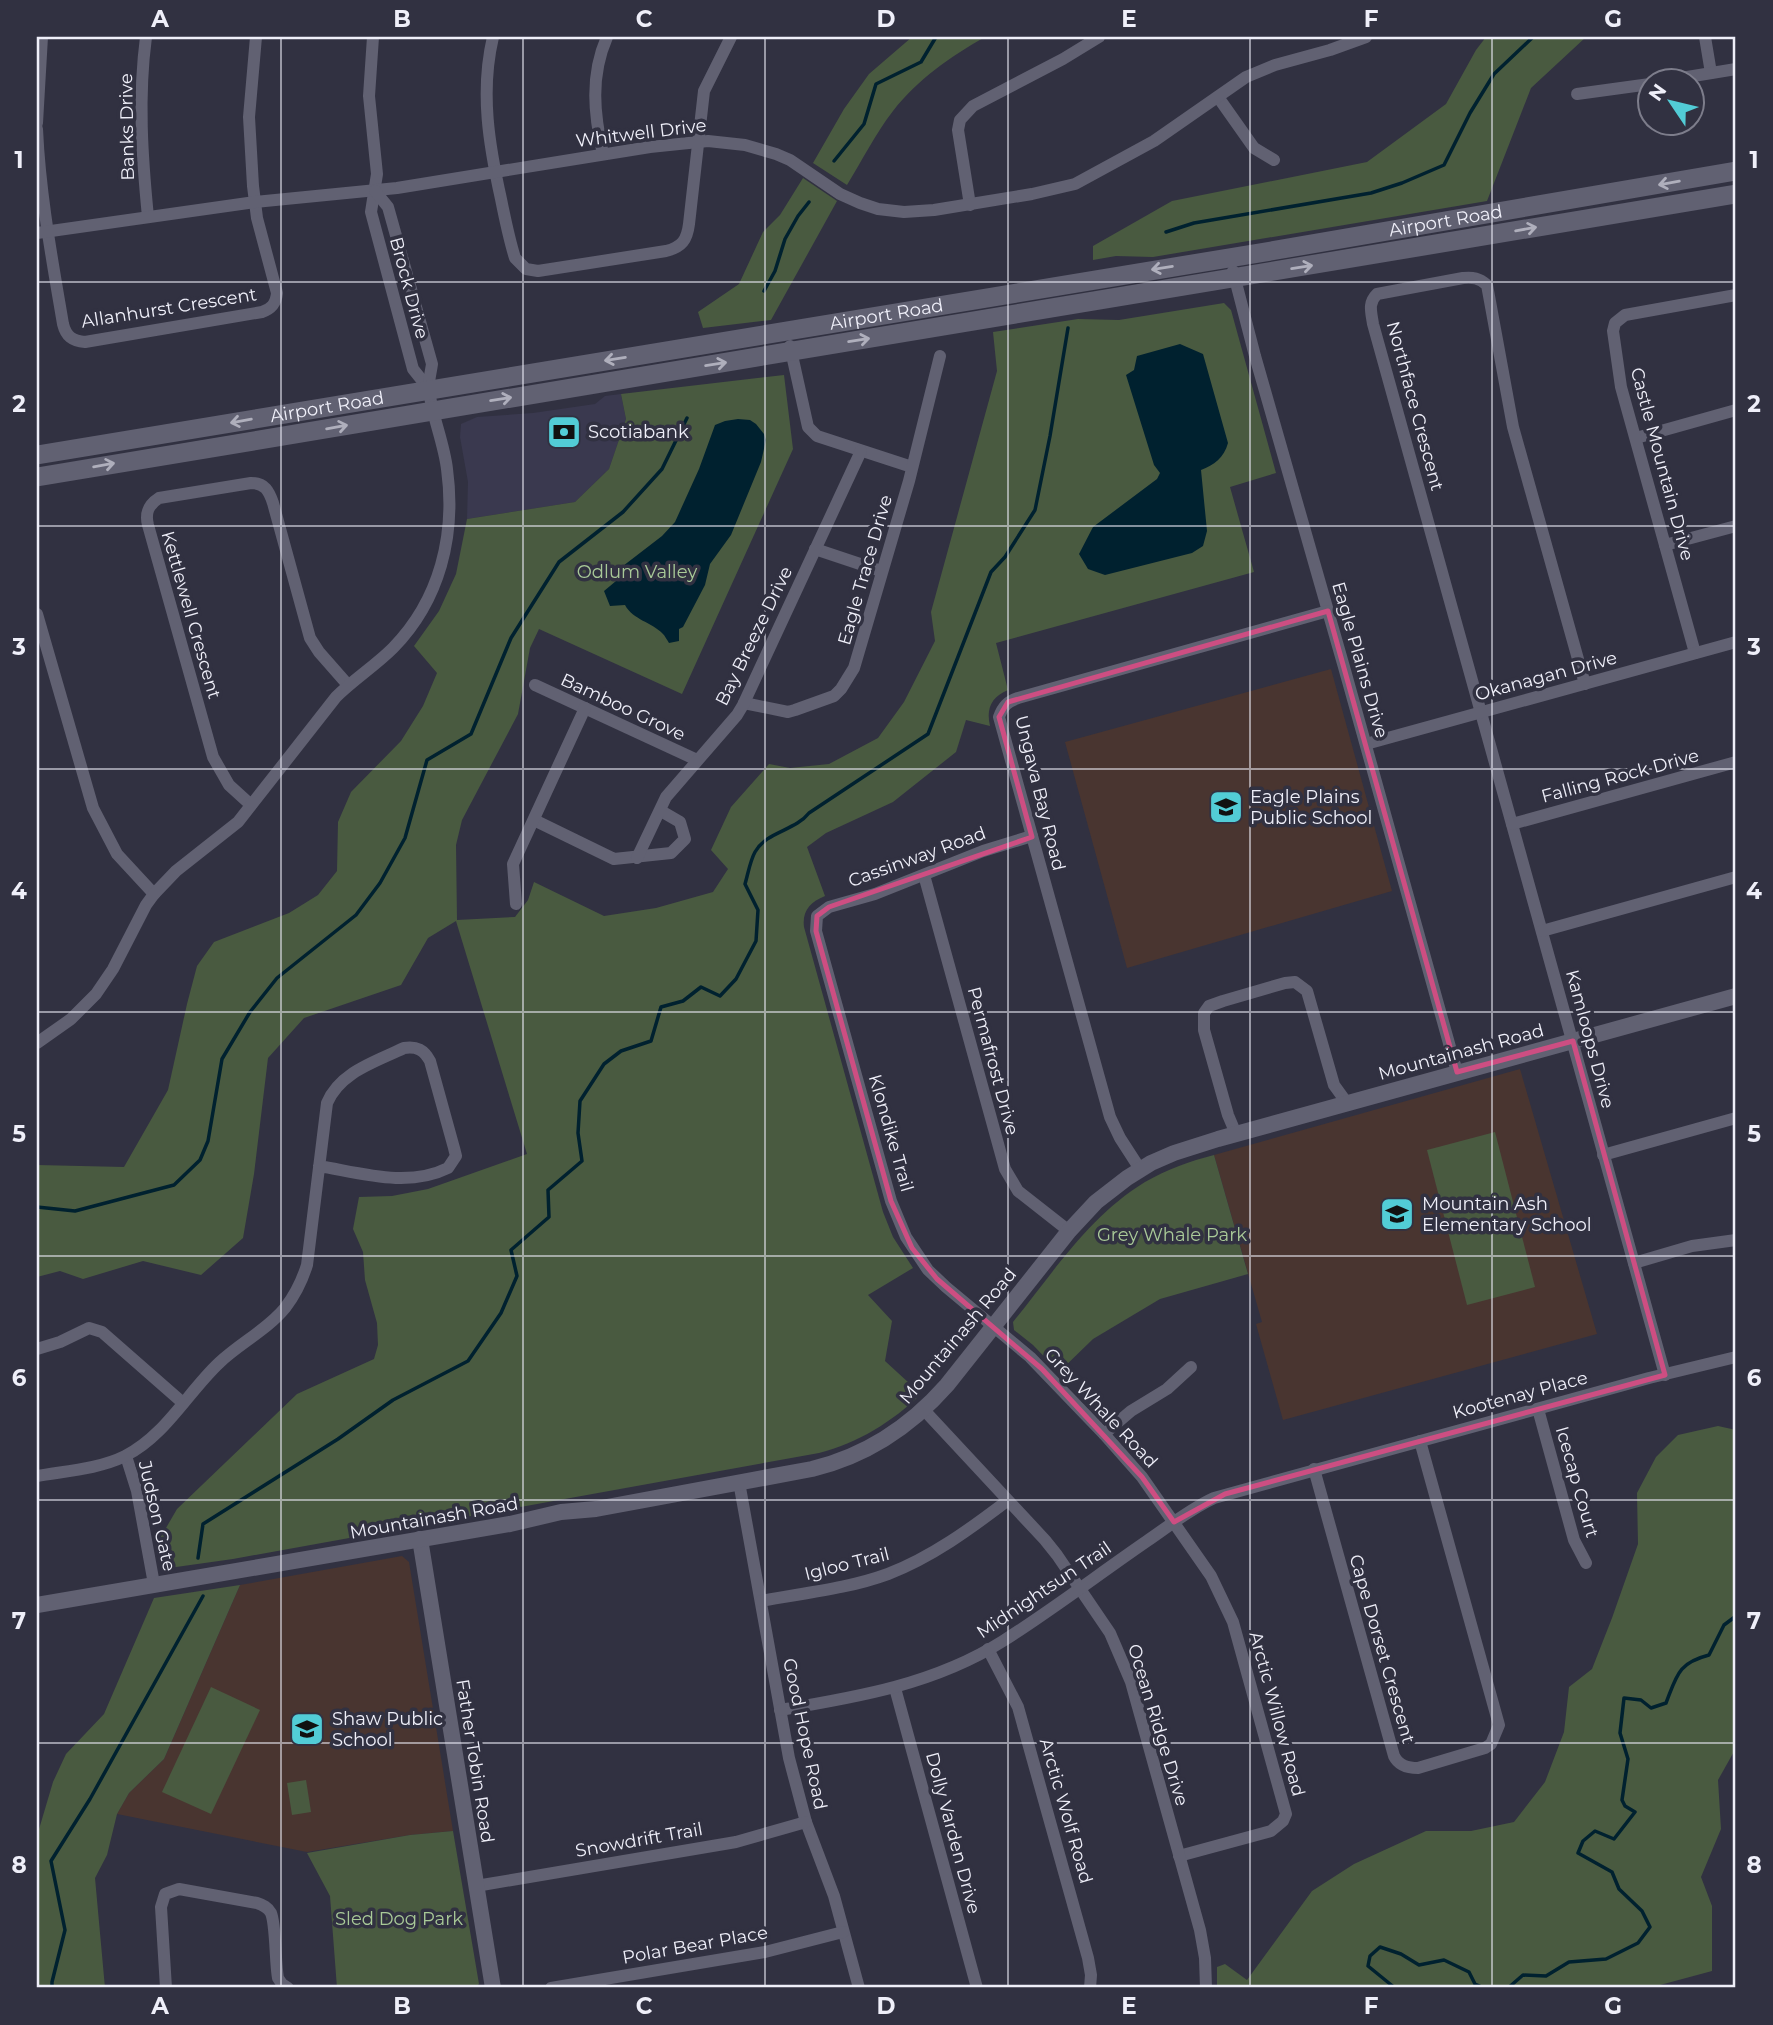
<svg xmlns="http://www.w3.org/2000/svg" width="1773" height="2025" font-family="Montserrat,sans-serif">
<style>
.built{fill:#3a394f}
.education{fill:#493530}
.green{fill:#495a40}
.water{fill:#00212f}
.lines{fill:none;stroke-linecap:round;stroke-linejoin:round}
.stream{stroke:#00212f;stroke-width:3.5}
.minor{stroke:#616172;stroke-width:12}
.tertiary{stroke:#616172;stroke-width:16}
.secondary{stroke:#616172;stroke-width:19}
.oneway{stroke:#afafbc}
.marked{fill:none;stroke:#cd4e82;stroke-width:5;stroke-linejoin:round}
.grid{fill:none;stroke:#efeff9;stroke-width:2;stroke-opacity:0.55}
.labels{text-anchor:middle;stroke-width:7;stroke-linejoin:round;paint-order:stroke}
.street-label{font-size:18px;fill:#efeff9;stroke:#313141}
.poi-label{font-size:18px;fill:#efeff9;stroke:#313141;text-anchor:start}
.park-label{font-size:18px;fill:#a9ca98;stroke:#313141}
.neatline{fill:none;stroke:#efeff9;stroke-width:2.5}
.grid-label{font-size:23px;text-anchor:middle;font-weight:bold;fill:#efeff9}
</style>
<rect width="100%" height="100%" fill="#313141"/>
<path class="built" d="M 621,394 L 626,419 L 609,469 L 575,502 L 467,519 L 468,482 L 460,437 L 461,424 L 477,417 L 533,413 L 595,404 L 605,396 Z"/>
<g class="education">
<path d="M 1331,669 L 1392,891 L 1127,968 L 1065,742 Z"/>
<path d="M 1520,1069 L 1597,1334 L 1283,1420 L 1256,1324 L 1262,1322 L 1214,1155 Z"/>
<path d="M 402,1556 L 409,1562 L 453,1831 L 410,1835 L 307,1852 L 117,1814 L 129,1793 L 164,1759 L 240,1585 Z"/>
</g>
<g class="green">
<path d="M 912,37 L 985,37 C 950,57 918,79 893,111 C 875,134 862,161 847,185 L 813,163 L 844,109 L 869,74 Z"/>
<path d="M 1486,37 L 1586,37 L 1531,88 L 1487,201 L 1153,257 L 1116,256 L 1093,260 L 1093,246 L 1172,201 L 1367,162 L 1446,104 L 1476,50 Z"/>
<path d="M 803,178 L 837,201 L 771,320 L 703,328 L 698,312 L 739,284 L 763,232 L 780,215 Z"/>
<path d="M 1224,303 L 1231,310 L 1276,473 L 1230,487 L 1254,572 L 996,643 L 1008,690 C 991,697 986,709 990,726 L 966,720 L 956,752 L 893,802 L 826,833 L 807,847 L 825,896 C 810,902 802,911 804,927 L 883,1212 L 893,1237 L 913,1268 L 868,1295 L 892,1321 L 885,1361 L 921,1394 C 892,1422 858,1443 819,1453 L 233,1559 L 169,1568 L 164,1564 L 159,1540 L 177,1509 L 297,1394 L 374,1359 L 378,1345 L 377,1323 L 365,1280 L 363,1252 L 353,1229 L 359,1197 L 392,1196 L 428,1189 L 527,1154 L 456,921 L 428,938 L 401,985 L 304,1018 L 268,1058 L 254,1174 L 243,1238 L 201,1275 L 143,1261 L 83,1279 L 60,1271 L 37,1277 L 37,1165 L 124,1167 L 168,1090 L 187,1004 L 197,966 L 214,942 L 289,913 L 318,895 L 337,871 L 338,822 L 351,792 L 401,741 L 423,706 L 437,673 L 414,646 L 439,611 L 456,574 L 467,519 L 575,502 L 609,469 L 626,419 L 621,394 L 784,375 L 793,449 L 682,694 L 539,629 L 530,648 L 518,714 L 462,820 L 456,845 L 457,920 L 515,917 L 528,900 L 534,882 L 604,916 L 656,908 L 713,892 L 728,869 L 711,850 L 731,807 L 769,764 L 790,768 L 829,764 L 878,738 L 904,702 L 935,641 L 931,612 L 997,371 L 993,332 L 1078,319 L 1119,320 Z"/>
<path d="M 1495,1132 L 1535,1287 L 1467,1305 L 1427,1150 Z"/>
<path d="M 1214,1155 L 1248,1274 L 1160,1299 L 1093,1339 L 1059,1372 L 1033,1345 L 1014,1330 L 1013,1322 C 1053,1273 1089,1216 1145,1182 C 1166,1170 1190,1161 1214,1155 Z"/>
<path d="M 1718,1426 L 1736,1430 L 1736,1748 L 1718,1780 L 1721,1829 L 1701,1877 L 1712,1906 L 1712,1971 L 1649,1988 L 1217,1988 L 1217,1967 L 1225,1964 L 1247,1980 L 1312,1891 L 1354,1864 L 1426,1831 L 1471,1831 L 1514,1822 L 1545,1782 L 1564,1732 L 1569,1687 L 1592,1669 L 1612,1618 L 1638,1544 L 1637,1493 L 1656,1457 L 1678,1435 Z"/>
<path d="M 240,1585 L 164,1759 L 129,1793 L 117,1814 L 107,1855 L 95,1878 L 105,1988 L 37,1988 L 37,1836 L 53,1782 L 66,1754 L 104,1714 L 154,1598 Z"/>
<path d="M 211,1687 L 260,1710 L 211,1814 L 162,1792 Z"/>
<path d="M 306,1780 L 311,1812 L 292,1815 L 287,1783 Z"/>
<path d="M 453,1831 L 479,1984 L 475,1988 L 337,1988 L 330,1896 L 307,1853 L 410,1835 Z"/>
</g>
<g class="water">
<path d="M 1180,344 L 1203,354 L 1228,443 C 1224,458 1214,465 1201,470 L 1207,531 L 1203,546 L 1192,553 L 1105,575 L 1088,569 L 1079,554 L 1093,527 L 1157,479 L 1160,473 L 1154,465 L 1126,375 L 1134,370 L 1137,356 Z"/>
<path d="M 738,419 L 750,420 L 756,424 L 764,434 L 766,440 L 761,462 L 731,535 L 710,564 L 705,585 L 683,627 L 679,629 L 679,641 L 669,643 C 667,640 665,636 663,634 C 652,622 633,620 625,605 L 610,606 L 604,591 L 616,581 L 623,566 L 662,536 L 675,522 L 699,469 L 715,425 L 725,421 Z"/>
</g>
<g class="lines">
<g class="stream">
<path d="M 834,161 L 864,124 L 876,84 L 921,62 L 936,37"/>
<path d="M 1166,232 L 1194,223 L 1371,193 L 1402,183 L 1444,165 L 1470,113 L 1494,74 L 1533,37"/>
<path d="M 764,291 L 775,271 L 785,239 L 798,216 L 809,202"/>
<path d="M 37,1207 L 75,1211 L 174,1185 L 200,1160 L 208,1141 L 222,1059 L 250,1012 L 277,978 L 356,915 L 380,883 L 405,838 L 427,760 L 471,734 L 511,638 L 559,562 L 623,512 L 662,469 L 687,418"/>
<path d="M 198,1558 L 203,1524 L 338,1439 L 393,1400 L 468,1361 L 501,1313 L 517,1276 L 511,1250 L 549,1217 L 548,1190 L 582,1161 L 578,1133 L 580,1101 L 604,1064 L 621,1051 L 651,1041 L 661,1007 L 683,1001 L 701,987 L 720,996 L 736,979 L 756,941 L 758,910 L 745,884 C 748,874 750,861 755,852 C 767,831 795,831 809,813 L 928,734 L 991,572 L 1005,557 L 1035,510 L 1050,436 L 1068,328"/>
<path d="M 52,1988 L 52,1982 L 65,1930 L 51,1861 L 90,1799 L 203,1596"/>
<path d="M 1395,1988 L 1368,1966 L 1370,1956 L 1380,1947 L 1401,1954 L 1419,1965 L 1444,1960 L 1469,1972 L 1475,1984 L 1484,1988"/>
<path d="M 1508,1988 L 1523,1975 L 1546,1976 L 1569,1962 L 1606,1959 L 1638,1943 L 1650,1927 L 1642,1911 L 1619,1889 L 1612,1872 L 1578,1853 L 1583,1841 L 1595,1831 L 1614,1839 L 1635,1812 L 1625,1806 L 1622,1800 L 1628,1759 L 1620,1733 L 1624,1698 L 1641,1700 L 1651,1708 L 1666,1703 C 1677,1675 1678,1663 1709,1655 L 1724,1625 L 1736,1616"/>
</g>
<g class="minor">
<path d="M 146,37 C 138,97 142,156 148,217"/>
<path d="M 373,37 L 369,96 L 377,174 L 371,212 L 413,369 L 429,389"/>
<path d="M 493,37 C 480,92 489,145 501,199 C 505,219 509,239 515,258 L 526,269 L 538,271 L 666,251 C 682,247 687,240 689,224 L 704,91 L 731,37"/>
<path d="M 1705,37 L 1711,73"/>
<path d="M 1669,80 L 1736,69"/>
<path d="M 1577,94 L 1650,84"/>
<path d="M 1218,97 L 1254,148 L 1274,160"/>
<path d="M 37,123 L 42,37"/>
<path d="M 37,129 C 40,195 52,259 63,324 C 66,336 72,341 85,342 L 262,312 C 271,309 276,304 277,293 L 257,218 L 253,186 L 249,117 L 256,37"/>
<path d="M 603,154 C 594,114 590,76 607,37"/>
<path d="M 970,205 L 958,130 L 960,120 L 973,106 L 1063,59 L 1099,37"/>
<path d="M 37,233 L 255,202 L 397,188 L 650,147 L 708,141 L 745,145 L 776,154 L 790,160 L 840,194 L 860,203 L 878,209 L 904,212 L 934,210 L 1032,194 L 1075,184 L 1154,141 L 1246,77 L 1275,65 L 1330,50 L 1366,37"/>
<path d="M 1233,271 L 1255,356 L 1344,667 L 1457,1072"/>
<path d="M 790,346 L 808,427 L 817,436 L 912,467"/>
<path d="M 1636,438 L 1736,410"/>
<path d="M 1665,545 L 1736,526"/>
<path d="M 815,549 L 881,571"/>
<path d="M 37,614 L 93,808 L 117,854 L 154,894"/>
<path d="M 1695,653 L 1621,387 L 1613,331 L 1615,323 L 1625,315 L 1736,295"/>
<path d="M 1585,684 L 1513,427 L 1487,285 C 1479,278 1473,277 1463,278 L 1377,294 C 1368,303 1371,311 1373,324 L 1665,1375"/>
<path d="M 535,685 L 697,760"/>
<path d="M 744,703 L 788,712 L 795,710 L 834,696 L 841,689 L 854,668 L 909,481 L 940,356"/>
<path d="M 1366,744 L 1736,642"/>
<path d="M 251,805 L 229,785 L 213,757 L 148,525 C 145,513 148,505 159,498 L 251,483 C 265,483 269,491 273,503 L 310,638 L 319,652 L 348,685"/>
<path d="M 534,820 L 614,859 L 671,853 L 685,839 L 680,822 L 661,811"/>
<path d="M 1512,824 L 1736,762"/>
<path d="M 1032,836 L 983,851 L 875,894 L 829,907 L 817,916 L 816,931 L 891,1201 L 906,1237 L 928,1270 L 946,1287 L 1030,1357 L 1104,1434 L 1142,1477 L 1211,1576 L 1233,1622 L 1286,1814 L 1283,1821 L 1271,1831 L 1179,1856"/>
<path d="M 637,858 L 666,797 L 737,715 L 743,705 L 861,451"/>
<path d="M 924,875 L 1005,1169 L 1018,1191 L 1069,1231"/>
<path d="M 516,904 L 513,864 L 585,708"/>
<path d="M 1542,931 L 1736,877"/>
<path d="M 37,1043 L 71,1019 L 96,994 L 113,969 L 146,905 L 154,894 L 176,871 L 238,822 L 336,697 C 354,679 375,666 393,648 C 440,600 456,535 447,469 C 444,443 432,416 429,390 C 428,382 431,372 432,364 L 388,207 L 375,191"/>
<path d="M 1236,1134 L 1228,1115 L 1204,1030 L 1204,1013 L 1209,1006 L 1223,1001 L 1285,983 L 1295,982 L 1307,991 L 1334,1085 L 1347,1103"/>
<path d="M 1603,1155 L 1736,1118"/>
<path d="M 1140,1169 L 1120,1138 L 1110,1117 L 999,717 C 1003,706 1007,702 1018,698 L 1328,611"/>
<path d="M 1634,1263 L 1692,1246 L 1736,1240"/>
<path d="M 37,1349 L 60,1342 L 89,1328 L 102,1332 L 183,1403"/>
<path d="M 1538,1409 L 1574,1540 L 1586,1563"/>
<path d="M 924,1410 L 1045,1540 L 1057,1555 L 1110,1633 L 1131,1682 L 1200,1930 L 1205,1958 L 1206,1988"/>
<path d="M 1104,1434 L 1131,1411 L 1167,1389 L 1191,1367"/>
<path d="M 126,1456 L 137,1491 L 154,1584"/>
<path d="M 1314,1469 L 1394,1756 C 1399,1766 1408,1768 1418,1768 L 1485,1748 L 1491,1744 L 1499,1725 L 1420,1441"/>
<path d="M 37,1476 C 65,1471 99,1469 125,1456 C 165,1436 188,1392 219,1363 C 240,1343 267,1330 285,1308 C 295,1295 302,1281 307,1265 L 327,1103 C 340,1072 375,1062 404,1048 C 417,1046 424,1050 430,1061 L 454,1148 L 456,1156 L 448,1168 C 408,1188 361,1173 319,1166"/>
<path d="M 739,1482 L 789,1758 L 806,1822 L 834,1896 L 859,1988"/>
<path d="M 761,1601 C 803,1593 847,1589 888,1574 C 932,1557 970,1529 1007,1501"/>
<path d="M 988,1649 L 1018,1707 L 1088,1958 L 1091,1975 L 1090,1988"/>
<path d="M 895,1688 L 977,1988"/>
<path d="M 780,1710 C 858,1697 935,1684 1003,1641 C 1052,1610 1099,1574 1147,1541 C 1169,1526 1190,1509 1214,1498 L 1649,1378 L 1736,1357"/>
<path d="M 476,1886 L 736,1842 L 806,1822"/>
<path d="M 166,1988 L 161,1907 L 165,1894 L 179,1889 L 257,1903 C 263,1905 268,1907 271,1913 C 276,1925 275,1962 278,1978 L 282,1984 L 288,1988"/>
<path d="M 551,1988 L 765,1952 L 843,1932"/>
</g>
<g class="tertiary">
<path d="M 420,1539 L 493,1988"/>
<path d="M 37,1605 L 510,1524 L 561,1512 L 596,1509 L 812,1469 C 866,1456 910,1427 947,1385 L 1069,1231 L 1096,1202 L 1127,1178 L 1151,1163 L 1174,1153 L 1218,1139 L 1736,996"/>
</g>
<g class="secondary">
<path id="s1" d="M 37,455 L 1271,251 L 1736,171"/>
<path d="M 37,477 L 1736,194"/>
</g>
</g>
<defs><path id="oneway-shaft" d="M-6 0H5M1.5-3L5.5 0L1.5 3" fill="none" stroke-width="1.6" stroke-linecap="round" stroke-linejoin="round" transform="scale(1.75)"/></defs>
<g class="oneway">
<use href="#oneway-shaft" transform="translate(1669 183) rotate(170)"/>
<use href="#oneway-shaft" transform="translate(1526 229) rotate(-10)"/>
<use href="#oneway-shaft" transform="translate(1302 267) rotate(-9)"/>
<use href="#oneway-shaft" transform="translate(1162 268) rotate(171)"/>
<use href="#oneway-shaft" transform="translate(859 340) rotate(-9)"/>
<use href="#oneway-shaft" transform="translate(615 359) rotate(171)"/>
<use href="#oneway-shaft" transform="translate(716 364) rotate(-9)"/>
<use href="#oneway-shaft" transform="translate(501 399) rotate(-9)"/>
<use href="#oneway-shaft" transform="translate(241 421) rotate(170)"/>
<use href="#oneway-shaft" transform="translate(337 427) rotate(-10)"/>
<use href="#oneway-shaft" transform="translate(104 465) rotate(-10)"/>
</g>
<path class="marked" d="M 1328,611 L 1457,1072 L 1573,1041 L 1665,1375 L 1225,1494 L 1174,1522 L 1142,1477 L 1042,1369 L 937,1279 L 912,1248 L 891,1201 L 816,931 L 817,916 L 829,907 L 1032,837 L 999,717 L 1008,702 Z"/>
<path class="grid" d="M 281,37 L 281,1988M 523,37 L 523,1988M 765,37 L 765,1988M 1008,37 L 1008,1988M 1250,37 L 1250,1988M 1492,37 L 1492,1988M 37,282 L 1736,282M 37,526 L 1736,526M 37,769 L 1736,769M 37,1012 L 1736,1012M 37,1256 L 1736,1256M 37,1500 L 1736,1500M 37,1743 L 1736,1743"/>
<defs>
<g id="bank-square" transform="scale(1.75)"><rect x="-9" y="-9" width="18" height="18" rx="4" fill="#52ccd6" stroke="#313141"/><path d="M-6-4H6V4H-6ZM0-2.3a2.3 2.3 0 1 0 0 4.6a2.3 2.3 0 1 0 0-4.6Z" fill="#111"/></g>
<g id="school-square" transform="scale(1.75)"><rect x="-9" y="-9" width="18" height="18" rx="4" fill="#52ccd6" stroke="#313141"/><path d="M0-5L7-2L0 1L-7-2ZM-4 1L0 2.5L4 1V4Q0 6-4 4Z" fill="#111"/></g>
</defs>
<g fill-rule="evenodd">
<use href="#bank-square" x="564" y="432"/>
<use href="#school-square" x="1226" y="807"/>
<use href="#school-square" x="1397" y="1214"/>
<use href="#school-square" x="307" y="1729"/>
</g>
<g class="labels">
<g class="street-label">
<text transform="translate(127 127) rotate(-91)" y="6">Banks Drive</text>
<text transform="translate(641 133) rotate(-7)" y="6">Whitwell Drive</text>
<text dy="6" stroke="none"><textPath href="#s1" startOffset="1428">Airport Road</textPath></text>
<text transform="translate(409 288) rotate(75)" y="6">Brock Drive</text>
<text transform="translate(169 308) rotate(-9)" y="6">Allanhurst Crescent</text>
<text dy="6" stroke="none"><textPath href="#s1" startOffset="861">Airport Road</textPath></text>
<text dy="6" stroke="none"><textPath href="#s1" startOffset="294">Airport Road</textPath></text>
<text transform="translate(1415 406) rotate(75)" y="6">Northface Crescent</text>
<text transform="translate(1662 464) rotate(75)" y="6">Castle Mountain Drive</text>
<text transform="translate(865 570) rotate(-74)" y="6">Eagle Trace Drive</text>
<text transform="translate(191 615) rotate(74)" y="6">Kettlewell Crescent</text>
<text transform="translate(754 636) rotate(-64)" y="6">Bay Breeze Drive</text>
<text transform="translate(1360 660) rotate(74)" y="6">Eagle Plains Drive</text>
<text transform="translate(1546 676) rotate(-15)" y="6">Okanagan Drive</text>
<text transform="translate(623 707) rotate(25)" y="6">Bamboo Grove</text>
<text transform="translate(1620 776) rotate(-15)" y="6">Falling Rock Drive</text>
<text transform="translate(1040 793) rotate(76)" y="6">Ungava Bay Road</text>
<text transform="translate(917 857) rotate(-20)" y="6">Cassinway Road</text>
<text transform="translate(1590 1039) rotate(75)" y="6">Kamloops Drive</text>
<text transform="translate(1461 1052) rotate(-15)" y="6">Mountainash Road</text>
<text transform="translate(993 1061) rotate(75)" y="6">Permafrost Drive</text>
<text transform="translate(891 1133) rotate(74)" y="6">Klondike Trail</text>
<text transform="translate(958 1336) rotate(-50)" y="6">Mountainash Road</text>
<text transform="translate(1520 1395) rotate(-15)" y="6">Kootenay Place</text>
<text transform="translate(1101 1408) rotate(47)" y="6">Grey Whale Road</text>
<text transform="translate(1577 1482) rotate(74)" y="6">Icecap Court</text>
<text transform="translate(157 1516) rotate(77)" y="6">Judson Gate</text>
<text transform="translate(434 1518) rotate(-10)" y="6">Mountainash Road</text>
<text transform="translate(847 1564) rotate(-14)" y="6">Igloo Trail</text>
<text transform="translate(1044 1590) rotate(-34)" y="6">Midnightsun Trail</text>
<text transform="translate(1382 1649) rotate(74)" y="6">Cape Dorset Crescent</text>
<text transform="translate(1277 1714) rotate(75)" y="6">Arctic Willow Road</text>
<text transform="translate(1158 1725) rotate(73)" y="6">Ocean Ridge Drive</text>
<text transform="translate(805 1734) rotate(78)" y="6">Good Hope Road</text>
<text transform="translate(475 1761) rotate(81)" y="6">Father Tobin Road</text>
<text transform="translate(1066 1811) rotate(74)" y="6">Arctic Wolf Road</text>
<text transform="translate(953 1833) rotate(75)" y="6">Dolly Varden Drive</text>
<text transform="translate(639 1840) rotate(-10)" y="6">Snowdrift Trail</text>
<text transform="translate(695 1945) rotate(-10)" y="6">Polar Bear Place</text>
</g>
<g class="poi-label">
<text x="588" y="438">Scotiabank</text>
<text x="1250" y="803">Eagle Plains<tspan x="1250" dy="21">Public School</tspan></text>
<text x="1422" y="1210">Mountain Ash<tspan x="1422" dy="21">Elementary School</tspan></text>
<text x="332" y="1725">Shaw Public<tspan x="332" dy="21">School</tspan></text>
</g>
<g class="park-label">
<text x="637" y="578">Odlum Valley</text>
<text x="1172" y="1241">Grey Whale Park</text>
<text x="399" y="1925">Sled Dog Park</text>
</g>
</g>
<rect width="1773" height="2025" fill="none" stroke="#313141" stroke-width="77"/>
<g transform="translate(1671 102) rotate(305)"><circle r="33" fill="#313141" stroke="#7d7d8b" stroke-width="2"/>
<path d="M0-5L12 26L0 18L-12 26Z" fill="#52ccd6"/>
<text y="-10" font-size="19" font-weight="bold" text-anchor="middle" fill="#efeff9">N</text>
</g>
<rect x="38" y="38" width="1696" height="1948" class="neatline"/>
<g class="grid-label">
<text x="160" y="27">A</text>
<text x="402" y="27">B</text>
<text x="644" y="27">C</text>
<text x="886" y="27">D</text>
<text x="1129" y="27">E</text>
<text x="1371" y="27">F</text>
<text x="1613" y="27">G</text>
<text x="19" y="168">1</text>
<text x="1754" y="168">1</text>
<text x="19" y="412">2</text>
<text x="1754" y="412">2</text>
<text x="19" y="655">3</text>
<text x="1754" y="655">3</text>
<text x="19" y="899">4</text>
<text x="1754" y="899">4</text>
<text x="19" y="1142">5</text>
<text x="1754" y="1142">5</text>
<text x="19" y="1386">6</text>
<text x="1754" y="1386">6</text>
<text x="19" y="1629">7</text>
<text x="1754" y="1629">7</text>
<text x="19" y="1873">8</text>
<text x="1754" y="1873">8</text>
<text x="160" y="2014">A</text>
<text x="402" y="2014">B</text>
<text x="644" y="2014">C</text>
<text x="886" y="2014">D</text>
<text x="1129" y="2014">E</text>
<text x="1371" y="2014">F</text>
<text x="1613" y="2014">G</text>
</g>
</svg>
